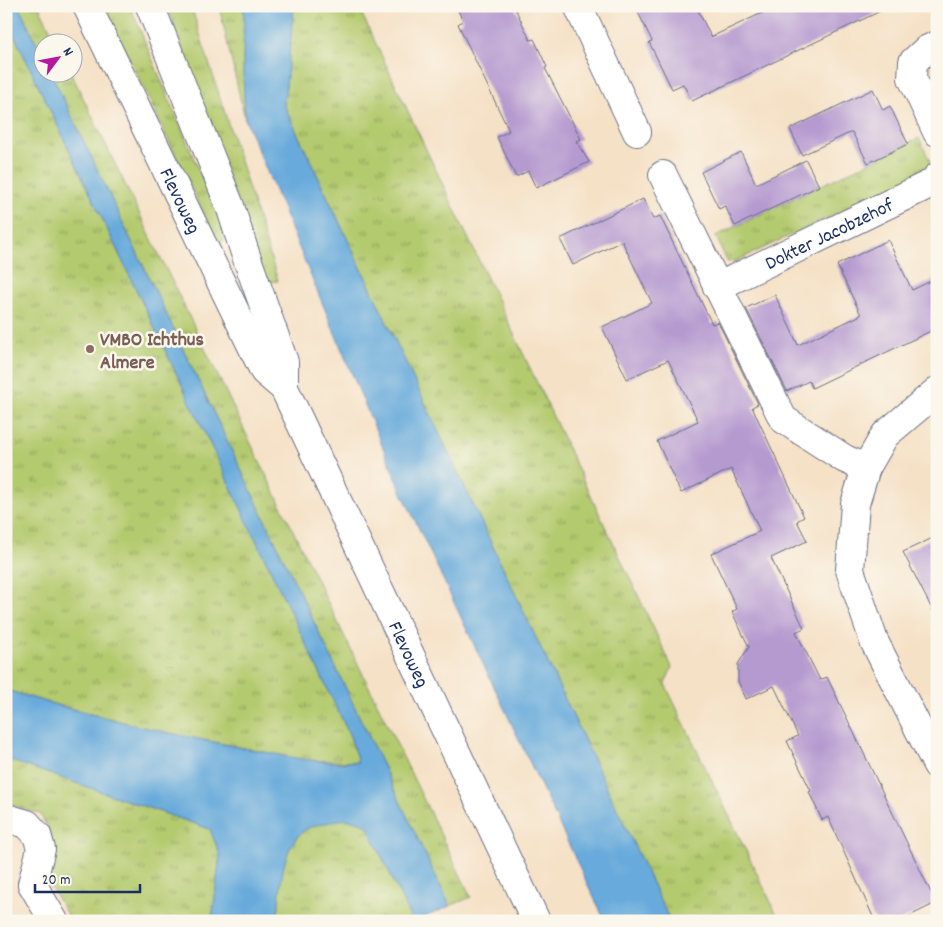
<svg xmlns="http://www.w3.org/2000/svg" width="943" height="927" font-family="Dekko,sans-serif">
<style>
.grass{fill:url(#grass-tufts);stroke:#687c66}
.water{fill:#67aadb;stroke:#416c9c}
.building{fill:#b59ad0}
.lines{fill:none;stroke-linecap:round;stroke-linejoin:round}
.minor-casing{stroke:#676d82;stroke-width:30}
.major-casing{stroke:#676d82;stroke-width:30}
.minor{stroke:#fff;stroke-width:28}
.major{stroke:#fff;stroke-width:28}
.education-dot{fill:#8d6e63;stroke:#fbf7ec;stroke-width:2}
.labels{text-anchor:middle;stroke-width:5;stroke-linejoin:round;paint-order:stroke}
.street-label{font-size:20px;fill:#1b2f5e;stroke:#fbf7ec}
.education-label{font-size:20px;font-weight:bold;fill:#785e54;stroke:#fbf7ec;text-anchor:start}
</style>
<defs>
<pattern id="grass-tufts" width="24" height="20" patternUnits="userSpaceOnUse" patternTransform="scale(1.25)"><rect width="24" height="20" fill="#b4ca6e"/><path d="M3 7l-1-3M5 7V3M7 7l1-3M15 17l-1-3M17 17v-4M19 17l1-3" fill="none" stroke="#92a45e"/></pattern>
</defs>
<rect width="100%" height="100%" fill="#fbf7ec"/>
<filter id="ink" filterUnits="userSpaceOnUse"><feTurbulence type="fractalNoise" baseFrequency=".02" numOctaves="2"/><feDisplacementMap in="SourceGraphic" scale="10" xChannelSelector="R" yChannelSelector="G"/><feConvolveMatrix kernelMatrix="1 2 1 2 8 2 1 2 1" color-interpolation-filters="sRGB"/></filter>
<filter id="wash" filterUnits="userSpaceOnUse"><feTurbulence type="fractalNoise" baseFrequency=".0096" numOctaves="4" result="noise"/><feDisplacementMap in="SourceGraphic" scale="20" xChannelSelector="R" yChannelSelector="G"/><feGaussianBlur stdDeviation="1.12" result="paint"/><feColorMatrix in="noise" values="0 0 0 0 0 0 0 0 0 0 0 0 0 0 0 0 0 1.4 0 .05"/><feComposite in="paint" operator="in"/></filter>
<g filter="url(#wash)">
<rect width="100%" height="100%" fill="#f5e1c6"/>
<g class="grass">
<path d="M 19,6 L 39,6 L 56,42 L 42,42 L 42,55 Z"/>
<path d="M 104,6 L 130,6 L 226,235 L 223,241 L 216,239 Z"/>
<path d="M 167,6 L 191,6 L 278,281 L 266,282 Z"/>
<path d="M 219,6 L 244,6 L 243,70 L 245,119 Z"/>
<path d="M 294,6 L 358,6 L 672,667 L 665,684 L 780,921 L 670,921 L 284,105 Z"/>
<path d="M 6,18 L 350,736 L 358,762 L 305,760 L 159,731 L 50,703 L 6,690 L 6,561 L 13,542 L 6,539 Z"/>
<path d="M 51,73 L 71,73 L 471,897 L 450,906 Z"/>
<path d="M 919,138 L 931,163 L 925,172 L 736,261 L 727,262 L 716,236 Z"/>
<path d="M 6,759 L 210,829 L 220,855 L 212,921 L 71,921 L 47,881 L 55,850 L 48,828 L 40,814 L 6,803 Z"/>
<path d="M 340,819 L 355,819 L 367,825 L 412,921 L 277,921 C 281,891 278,849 306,829 C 315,823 330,822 340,819 Z"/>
</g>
<g class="water">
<path d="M 6,6 L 19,6 L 42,55 L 42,72 L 51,73 L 450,906 L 416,921 L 412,921 L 367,825 C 352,818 342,818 326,823 C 320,824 313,826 308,828 C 279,844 281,893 277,921 L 212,921 L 220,855 L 210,829 L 6,759 L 6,690 C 83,714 160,732 238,747 C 278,754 318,765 358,762 L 350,736 L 6,18 Z"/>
<path d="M 244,6 L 294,6 L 284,105 L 670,921 L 605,921 L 402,493 L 245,119 L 243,70 Z"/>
</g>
<g id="blocks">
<g class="building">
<path d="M 456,6 L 514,6 L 530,40 L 534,39 L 547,67 L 545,68 L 581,139 L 576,141 L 589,162 L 536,188 L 528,171 L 516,177 L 497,137 L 509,131 L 458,24 L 463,21 Z"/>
<path d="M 635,6 L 696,6 L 711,37 L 777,6 L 891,6 L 692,101 L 683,84 L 672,89 L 649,42 L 652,41 Z"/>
<path d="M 873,89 L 883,110 L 890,106 L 908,144 L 868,163 L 852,132 L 802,155 L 790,129 Z"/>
<path d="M 741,152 L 756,184 L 806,160 L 819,186 L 735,226 L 725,206 L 719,209 L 701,172 Z"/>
<path d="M 643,199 L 653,219 L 660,216 L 712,324 L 718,322 L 758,404 L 752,407 L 804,517 L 797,521 L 807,541 L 771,558 L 804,628 L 796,632 L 820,680 L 827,677 L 936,903 L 899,921 L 875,921 L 828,817 L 822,820 L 809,792 L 811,791 L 787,741 L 798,736 L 774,686 L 746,699 L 738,681 L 738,664 L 749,647 L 732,612 L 737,609 L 711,554 L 760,531 L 731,469 L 681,493 L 670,470 L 657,441 L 698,421 L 683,390 L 668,360 L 627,379 L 602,327 L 652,303 L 622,241 L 573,265 L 560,239 Z"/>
<path d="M 888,240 L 912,290 L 937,278 L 937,328 L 812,388 L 809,381 L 787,391 L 746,308 L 775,295 L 798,345 L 861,315 L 837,265 Z"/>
<path d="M 937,536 L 937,619 L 903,552 Z"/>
</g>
</g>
</g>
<g filter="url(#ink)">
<use href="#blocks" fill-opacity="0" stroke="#676d82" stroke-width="1"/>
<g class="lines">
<g class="minor-casing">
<g id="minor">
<path d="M 578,6 L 637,132"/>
<path d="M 937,45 L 926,50 L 913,62 L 912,78 L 937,132"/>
<path d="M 663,175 L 783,419 L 845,459 L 866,468"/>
<path id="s1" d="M 717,287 L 934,182 L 937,177"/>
<path d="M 937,391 L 885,435 L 866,468 L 855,504 L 850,570 L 874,641 L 937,765"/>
<path d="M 6,818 L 27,824 L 37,835 L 41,849 L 32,884 L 54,921"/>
</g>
</g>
<g class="major-casing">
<g id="major">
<path id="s2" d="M 87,6 L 264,371 L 284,388 L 536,921"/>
<path d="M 150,6 L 230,206 L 245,253 L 284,362 L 284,388"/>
</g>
</g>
<use href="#minor" class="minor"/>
<use href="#major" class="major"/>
</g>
</g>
<circle class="education-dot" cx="90" cy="349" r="5"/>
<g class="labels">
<g class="street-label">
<text dy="7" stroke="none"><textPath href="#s2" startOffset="216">Flevoweg</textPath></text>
<text dy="7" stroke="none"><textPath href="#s1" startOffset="124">Dokter Jacobzehof</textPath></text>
<text dy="7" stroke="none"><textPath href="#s2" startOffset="726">Flevoweg</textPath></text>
</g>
<g class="education-label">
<text x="100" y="345">VMBO Ichthus<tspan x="100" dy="23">Almere</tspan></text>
</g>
</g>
<rect width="943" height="927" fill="none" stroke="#fbf7ec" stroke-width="25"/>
<g transform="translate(58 58) rotate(58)"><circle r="24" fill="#fbf7ec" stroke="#a1a7b3"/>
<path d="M0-4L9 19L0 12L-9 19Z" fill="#b5179e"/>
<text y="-8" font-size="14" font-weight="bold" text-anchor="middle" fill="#1b2f5e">N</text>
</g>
<path d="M35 884v8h105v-8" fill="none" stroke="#1b2f5e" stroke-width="2.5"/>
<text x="42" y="884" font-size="15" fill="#1b2f5e" stroke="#fbf7ec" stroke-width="4" paint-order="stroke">20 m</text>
</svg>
